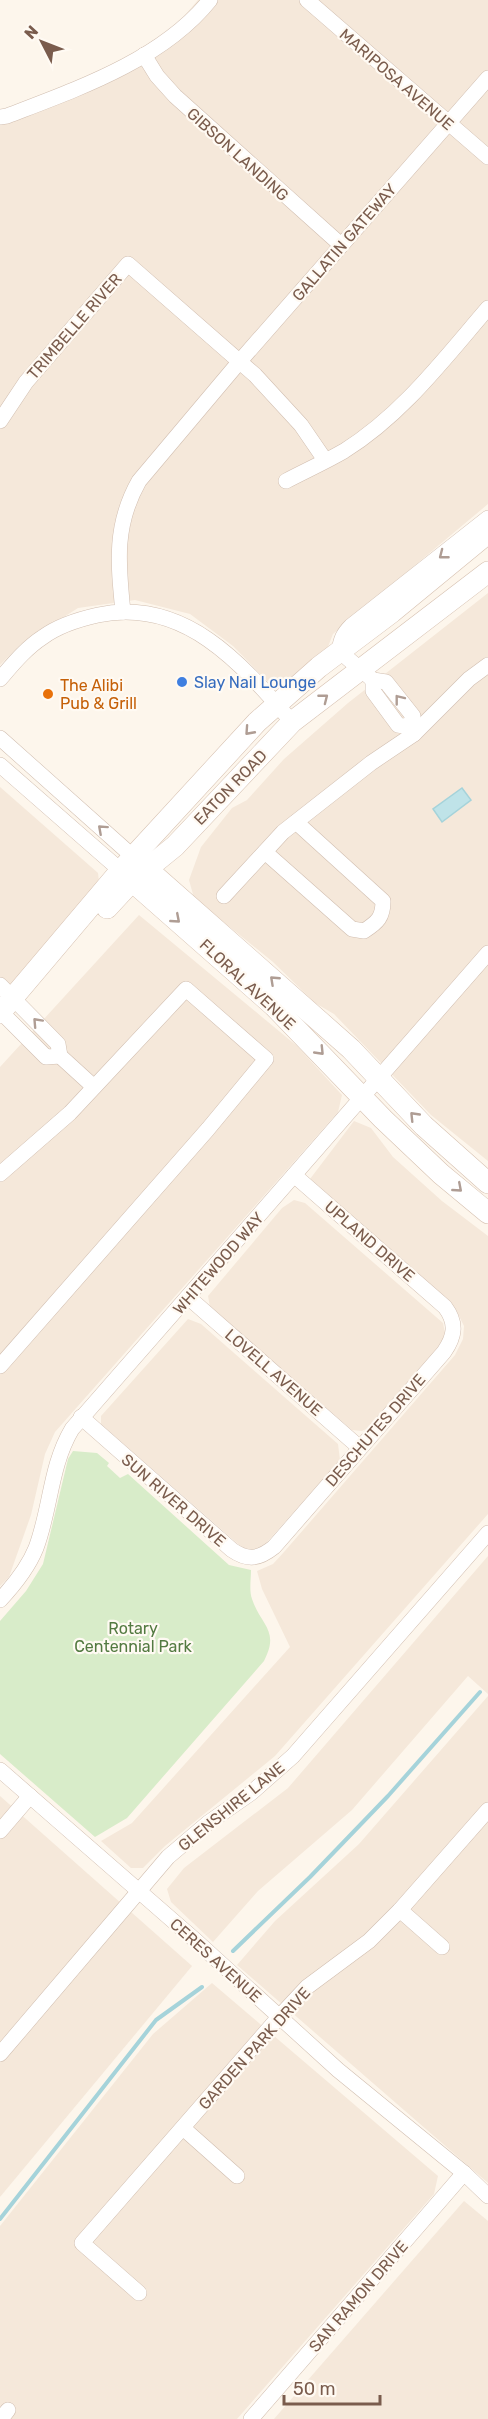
<svg xmlns="http://www.w3.org/2000/svg" width="488" height="2419" font-family="Rubik,sans-serif">
<style>
.residential{fill:#f5e8da}
.green{fill:#d8ecc9}
.water{fill:#bfe3e8;stroke:#a5d3da;stroke-width:1.5}
.lines{fill:none;stroke-linecap:round;stroke-linejoin:round}
.stream{stroke:#a5d3da;stroke-width:4}
.street-casing{stroke:#d1beb0;stroke-width:16}
.secondary-casing{stroke:#d6c0b0;stroke-width:22}
.street{stroke:#fff;stroke-width:15}
.secondary{stroke:#fff;stroke-width:21}
.oneway{stroke:#af9d94}
.shop-dot{fill:#3f7fe0;stroke:#fffaf3;stroke-width:2}
.food-dot{fill:#e8710a;stroke:#fffaf3;stroke-width:2}
.labels{text-anchor:middle;stroke-width:4.5;stroke-linejoin:round;paint-order:stroke}
.street-label{font-size:16px;fill:#7a5c4d;stroke:#fffaf3}
.shop-label{font-size:16px;fill:#366cbe;stroke:#fffaf3;text-anchor:start}
.food-label{font-size:16px;fill:#c56008;stroke:#fffaf3;text-anchor:start}
.park-label{font-size:16px;fill:#537a41;stroke:#fffaf3}
</style>
<rect width="100%" height="100%" fill="#fdf6ec"/>
<g class="residential">
<path d="M 198,0 L 488,0 L 488,504 L 333,634 L 324,657 L 287,687 L 270,684 L 233,646 L 190,614 L 135,600 L 78,608 L 20,645 L 0,665 L 0,114 L 8,113 L 134,56 L 180,21 Z"/>
<path d="M 488,593 L 488,1161 L 431,1115 L 334,1014 L 315,1003 L 273,962 L 194,898 L 189,880 L 201,847 L 232,808 L 247,800 L 284,759 L 348,703 Z"/>
<path d="M 0,787 L 98,873 L 99,882 L 0,1000 Z"/>
<path d="M 139,915 L 297,1046 L 342,1095 L 338,1112 L 55,1432 L 45,1454 L 31,1515 L 9,1577 L 0,1586 L 0,1067 Z"/>
<path d="M 354,1121 L 371,1128 L 393,1157 L 442,1201 L 488,1236 L 488,1514 L 275,1756 L 165,1846 L 143,1868 L 131,1868 L 101,1841 L 132,1823 L 290,1647 L 262,1589 L 257,1571 L 273,1564 L 284,1552 L 455,1355 L 463,1339 L 464,1326 L 456,1310 L 310,1179 Z"/>
<path d="M 294,1200 L 305,1203 L 443,1323 L 445,1333 L 442,1344 L 372,1426 L 362,1431 L 352,1430 L 210,1307 L 208,1296 L 282,1208 Z"/>
<path d="M 188,1319 L 201,1324 L 338,1444 L 340,1460 L 260,1550 L 246,1551 L 101,1424 L 101,1416 Z"/>
<path d="M 488,1556 L 488,1694 L 468,1676 L 352,1810 L 258,1891 L 213,1942 L 171,1902 L 167,1889 L 184,1868 L 288,1788 Z"/>
<path d="M 488,1696 L 488,2183 L 237,1965 L 275,1921 L 359,1844 Z"/>
<path d="M 0,1796 L 192,1966 L 0,2197 Z"/>
<path d="M 212,1983 L 438,2176 L 434,2194 L 237,2419 L 0,2419 L 0,2226 L 153,2034 Z"/>
<path d="M 464,2201 L 488,2221 L 488,2419 L 274,2419 Z"/>
</g>
<path class="green" d="M 73,1451 L 97,1453 L 109,1463 L 107,1466 L 120,1478 L 128,1474 L 229,1565 L 251,1570 C 251,1579 249,1591 252,1599 C 261,1626 280,1630 264,1661 L 127,1818 L 95,1837 L 0,1754 L 0,1621 L 26,1591 L 43,1564 L 68,1459 Z"/>
<path class="water" d="M 462,788 L 471,800 L 442,822 L 433,809 Z"/>
<g class="lines">
<g class="stream">
<path d="M 233,1951 L 310,1877 L 388,1796 L 480,1692"/>
<path d="M 0,2219 L 156,2020 L 202,1987"/>
</g>
<g class="street-casing">
<g id="street">
<path d="M 307,0 L 488,157"/>
<path d="M 144,55 L 157,76 L 175,96 L 341,245"/>
<path d="M 0,117 L 7,116 C 77,89 162,60 210,0"/>
<path d="M 0,421 L 26,382 L 128,264 L 255,375 L 301,425 L 325,460"/>
<path d="M 286,481 C 305,471 325,462 344,451 C 402,415 444,359 488,308"/>
<path d="M 123,612 C 118,563 114,525 139,481 L 240,361 L 488,78"/>
<path d="M 0,679 C 13,664 26,648 43,637 C 58,626 80,619 98,615 C 184,597 241,663 292,722"/>
<path d="M 373,680 L 373,691 L 398,725 L 409,727 L 414,734 L 469,679 L 488,665"/>
<path d="M 409,727 L 413,716 L 386,682 L 373,680 L 339,651 C 341,639 343,634 351,626 L 488,518"/>
<path d="M 0,738 L 139,862"/>
<path d="M 0,765 L 127,876"/>
<path d="M 265,852 L 352,929 L 364,931 C 378,922 383,917 383,901 L 296,822"/>
<path d="M 224,896 L 283,832 L 371,763 L 414,734"/>
<path d="M 0,985 L 58,1044 L 60,1056 L 46,1057 L 0,1011"/>
<path d="M 60,1056 L 94,1087"/>
<path d="M 0,1174 L 70,1113 L 186,989 L 266,1059 L 208,1129 L 0,1366"/>
<path d="M 188,1297 L 360,1448"/>
<path d="M 81,1417 L 232,1550 C 248,1561 259,1559 274,1547 L 444,1352 C 455,1336 457,1323 445,1307 L 294,1175"/>
<path d="M 0,1600 C 15,1584 28,1568 36,1548 C 51,1508 50,1466 72,1429 L 488,953"/>
<path d="M 0,1770 L 195,1940 L 338,2070 L 464,2173 L 488,2196"/>
<path d="M 0,1831 L 30,1796"/>
<path d="M 400,1910 L 442,1947"/>
<path d="M 0,2054 L 168,1857 L 208,1823 L 251,1793 L 293,1756 L 488,1533"/>
<path d="M 183,2128 L 237,2176"/>
<path d="M 139,2293 L 82,2243 L 279,2017 L 307,1987 L 369,1941 L 400,1910 L 488,1810"/>
<path d="M 1,2419 L 8,2410"/>
<path d="M 251,2419 L 464,2173"/>
</g>
</g>
<g class="secondary-casing">
<g id="secondary">
<path d="M 146,868 L 351,1049 L 424,1126 L 488,1183"/>
<path d="M 132,881 L 274,1006 L 383,1119 L 441,1174 L 488,1213"/>
<path d="M 107,908 L 132,881 L 175,846 L 292,722 L 488,572"/>
<path d="M 0,1013 L 121,870 L 257,722 L 319,667 L 392,612 L 488,533"/>
</g>
</g>
<use href="#street" class="street"/>
<use href="#secondary" class="secondary"/>
</g>
<defs><path id="oneway-chevron" d="M-2-3.5L2.5 0L-2 3.5" fill="none" stroke-width="1.6" stroke-linecap="round" stroke-linejoin="round" transform="scale(1.5)"/></defs>
<g class="oneway">
<use href="#oneway-chevron" transform="translate(443 555) rotate(142)"/>
<use href="#oneway-chevron" transform="translate(324 698) rotate(-38)"/>
<use href="#oneway-chevron" transform="translate(399 699) rotate(-128)"/>
<use href="#oneway-chevron" transform="translate(249 731) rotate(132)"/>
<use href="#oneway-chevron" transform="translate(102 829) rotate(-138)"/>
<use href="#oneway-chevron" transform="translate(176 919) rotate(41)"/>
<use href="#oneway-chevron" transform="translate(274 980) rotate(-137)"/>
<use href="#oneway-chevron" transform="translate(37 1022) rotate(-133)"/>
<use href="#oneway-chevron" transform="translate(320 1051) rotate(46)"/>
<use href="#oneway-chevron" transform="translate(414 1116) rotate(-134)"/>
<use href="#oneway-chevron" transform="translate(458 1188) rotate(41)"/>
</g>
<circle class="shop-dot" cx="182" cy="682" r="6"/>
<circle class="food-dot" cx="48" cy="694" r="6"/>
<g class="labels">
<g class="street-label">
<text transform="translate(397 79) rotate(41)" y="6">MARIPOSA AVENUE</text>
<text transform="translate(238 154) rotate(42)" y="6">GIBSON LANDING</text>
<text transform="translate(344 242) rotate(-49)" y="6">GALLATIN GATEWAY</text>
<text transform="translate(74 326) rotate(-49)" y="6">TRIMBELLE RIVER</text>
<text transform="translate(230 787) rotate(-46)" y="6">EATON ROAD</text>
<text transform="translate(248 984) rotate(43)" y="6">FLORAL AVENUE</text>
<text transform="translate(370 1241) rotate(41)" y="6">UPLAND DRIVE</text>
<text transform="translate(218 1263) rotate(-49)" y="6">WHITEWOOD WAY</text>
<text transform="translate(274 1372) rotate(41)" y="6">LOVELL AVENUE</text>
<text transform="translate(375 1430) rotate(-49)" y="6">DESCHUTES DRIVE</text>
<text transform="translate(174 1500) rotate(41)" y="6">SUN RIVER DRIVE</text>
<text transform="translate(231 1806) rotate(-39)" y="6">GLENSHIRE LANE</text>
<text transform="translate(216 1960) rotate(42)" y="6">CERES AVENUE</text>
<text transform="translate(254 2048) rotate(-48)" y="6">GARDEN PARK DRIVE</text>
<text transform="translate(358 2296) rotate(-49)" y="6">SAN RAMON DRIVE</text>
</g>
<g class="shop-label">
<text x="194" y="688">Slay Nail Lounge</text>
</g>
<g class="food-label">
<text x="60" y="691">The Alibi<tspan x="60" dy="18">Pub &amp; Grill</tspan></text>
</g>
<g class="park-label">
<text x="133" y="1634">Rotary<tspan x="133" dy="18">Centennial Park</tspan></text>
</g>
</g>
<g transform="translate(42 42) rotate(312)" stroke="#fffaf3" stroke-width="4.5" paint-order="stroke">
<path d="M0-4.5L10 22L0 15L-10 22Z" fill="#7a5c4d"/>
<text y="-9" font-size="16" font-weight="bold" text-anchor="middle" fill="#7a5c4d">N</text>
</g>
<path d="M284 2395v9h96v-9" fill="none" stroke="#7a5c4d" stroke-width="3"/>
<text x="293" y="2395" font-size="18" fill="#7a5c4d" stroke="#fffaf3" stroke-width="4.5" paint-order="stroke">50 m</text>
</svg>
